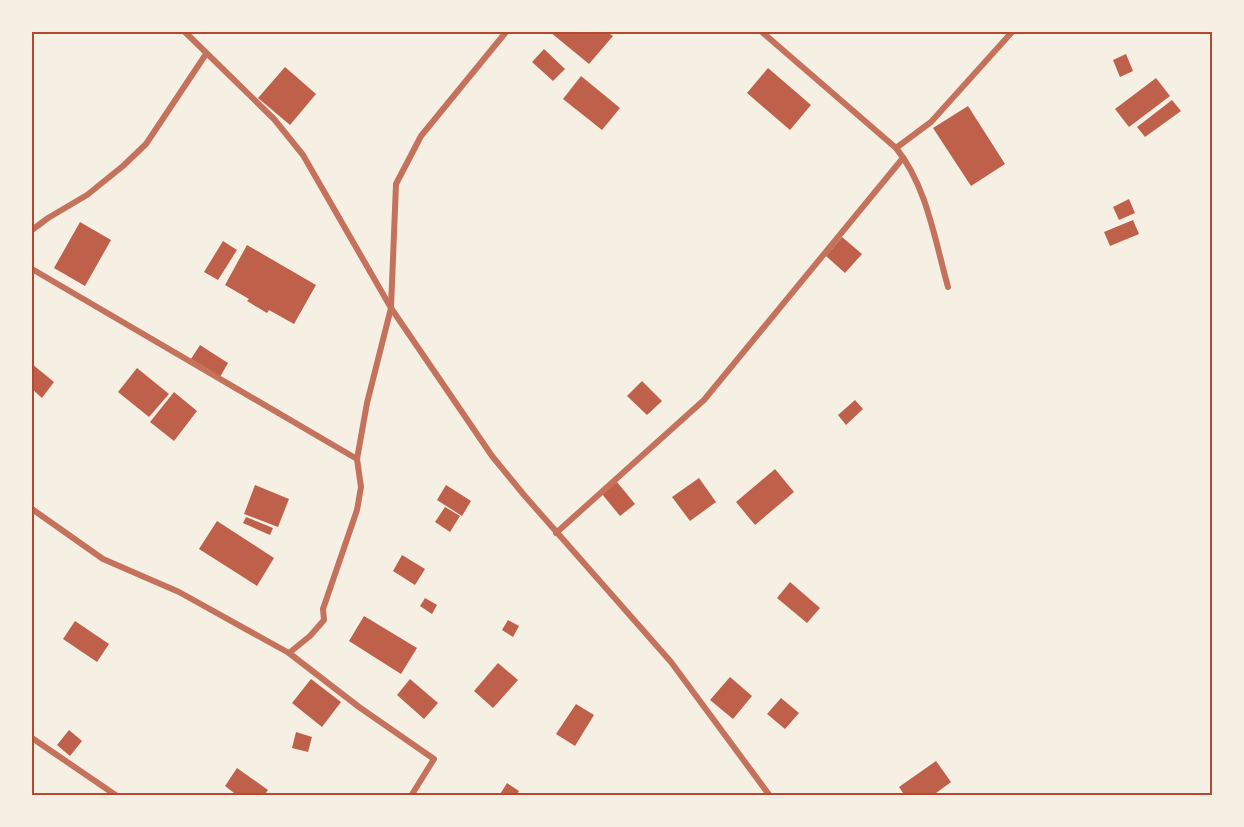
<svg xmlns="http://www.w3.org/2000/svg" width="1244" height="827" font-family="'Times New Roman',serif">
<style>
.building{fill:#bf614a}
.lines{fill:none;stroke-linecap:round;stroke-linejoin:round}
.minor{stroke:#c5725c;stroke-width:6}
.neatline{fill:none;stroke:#b5482f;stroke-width:2}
</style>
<rect width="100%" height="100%" fill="#f6efe4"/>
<g class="building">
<path d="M 550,32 L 607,32 L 613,36 L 589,64 Z"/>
<path d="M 544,49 L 565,69 L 553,81 L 532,62 Z"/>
<path d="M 1126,54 L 1133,71 L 1120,77 L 1113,60 Z"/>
<path d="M 285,67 L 316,94 L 290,125 L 258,98 Z"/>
<path d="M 768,68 L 811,105 L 790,130 L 747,93 Z"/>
<path d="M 581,76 L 620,108 L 602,130 L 563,99 Z"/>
<path d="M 1156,78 L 1170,96 L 1129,127 L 1115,109 Z"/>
<path d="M 1172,100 L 1181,111 L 1145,137 L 1137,127 Z"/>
<path d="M 968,106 L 1005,164 L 971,186 L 933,128 Z"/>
<path d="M 1129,199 L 1135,213 L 1119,220 L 1113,207 Z"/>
<path d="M 1133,220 L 1139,234 L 1110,246 L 1104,232 Z"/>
<path d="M 80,222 L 111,240 L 85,286 L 54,268 Z"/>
<path d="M 842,237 L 862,254 L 845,273 L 826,256 Z"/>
<path d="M 223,241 L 237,250 L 218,280 L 204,272 Z"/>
<path d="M 247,245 L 316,285 L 294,324 L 269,310 L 267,313 L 247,301 L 249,299 L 225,285 Z"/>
<path d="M 200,345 L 228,363 L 220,377 L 191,359 Z"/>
<path d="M 32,364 L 54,382 L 42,398 L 32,389 Z"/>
<path d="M 137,368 L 169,394 L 149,417 L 118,392 Z"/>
<path d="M 642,381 L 662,401 L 647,415 L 627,396 Z"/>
<path d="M 174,392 L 197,411 L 174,441 L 150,422 Z"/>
<path d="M 855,400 L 863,409 L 846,425 L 838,415 Z"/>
<path d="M 775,469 L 794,492 L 755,525 L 736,502 Z"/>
<path d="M 699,478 L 716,502 L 690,521 L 672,497 Z"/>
<path d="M 617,482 L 635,504 L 620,516 L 602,494 Z"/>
<path d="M 255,485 L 289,499 L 278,527 L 244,514 Z"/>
<path d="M 446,485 L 471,501 L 462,516 L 437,500 Z"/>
<path d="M 445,507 L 460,516 L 450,532 L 435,522 Z"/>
<path d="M 246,517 L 273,528 L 270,535 L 243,523 Z"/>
<path d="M 217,521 L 274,558 L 257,586 L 199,549 Z"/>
<path d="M 402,555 L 425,569 L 415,585 L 393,571 Z"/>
<path d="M 790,582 L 820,608 L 807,623 L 777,598 Z"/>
<path d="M 425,598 L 437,605 L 432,614 L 420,606 Z"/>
<path d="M 364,616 L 417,648 L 401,674 L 349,641 Z"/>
<path d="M 508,620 L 519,626 L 513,637 L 502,630 Z"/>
<path d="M 75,621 L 109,644 L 97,662 L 63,639 Z"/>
<path d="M 498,663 L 518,680 L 493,708 L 474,691 Z"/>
<path d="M 730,677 L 752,696 L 733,719 L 710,700 Z"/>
<path d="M 311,679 L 341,702 L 322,727 L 292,703 Z"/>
<path d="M 410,679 L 438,703 L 424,719 L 397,695 Z"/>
<path d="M 781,698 L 799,713 L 785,729 L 767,714 Z"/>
<path d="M 576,704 L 594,715 L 575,746 L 556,734 Z"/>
<path d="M 69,730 L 82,741 L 70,756 L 57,745 Z"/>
<path d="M 296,732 L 312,737 L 308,752 L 292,748 Z"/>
<path d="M 936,761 L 951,782 L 932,796 L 905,796 L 899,787 Z"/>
<path d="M 237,768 L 268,790 L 264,796 L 238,796 L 225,786 Z"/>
<path d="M 507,783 L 519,791 L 516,796 L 499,796 Z"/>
</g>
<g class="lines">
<g class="minor">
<path d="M 185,32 L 274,119 L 303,155 L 391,308 L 492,456 L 524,495 L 671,662 L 770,796"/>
<path d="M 762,32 L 896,148 C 927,186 935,241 948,287"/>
<path d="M 896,148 L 931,122 L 1012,32"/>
<path d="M 32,230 L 48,218 L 87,195 L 123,166 L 146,144 L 206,54"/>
<path d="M 32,269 L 357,459"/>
<path d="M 32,509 L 103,559 L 179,592 L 289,653"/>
<path d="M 556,533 L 704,400 L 903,158"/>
<path d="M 32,738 L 117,796"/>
<path d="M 411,796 L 434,759 L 359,707 L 289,653 L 310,636 L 324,620 L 323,609 L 357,510 L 361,487 L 357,459 L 367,403 L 391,308 L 396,184 L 421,136 L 506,32"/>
</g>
</g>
<rect width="1244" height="827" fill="none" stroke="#f6efe4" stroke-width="66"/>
<rect x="33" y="33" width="1178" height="761" class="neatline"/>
</svg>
